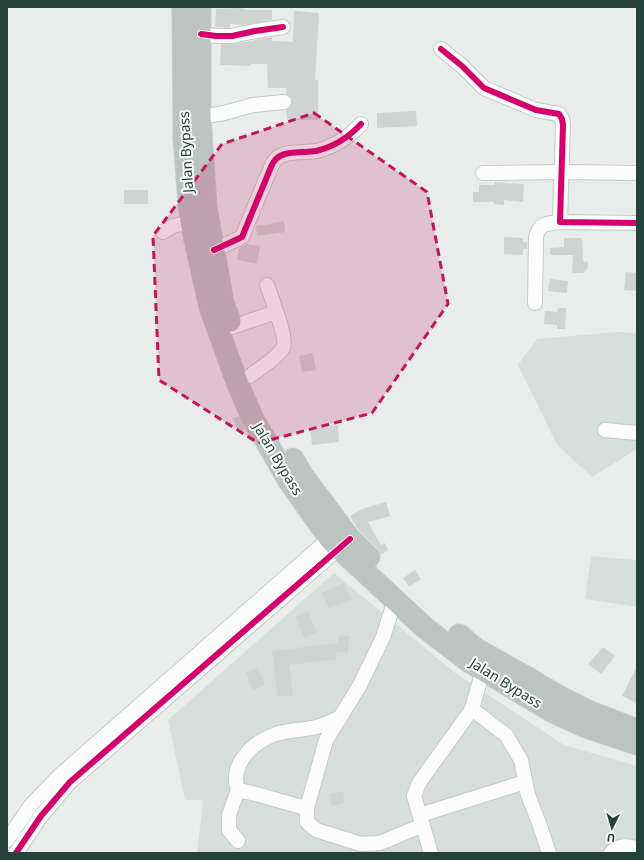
<svg xmlns="http://www.w3.org/2000/svg" width="644" height="860" font-family="'Noto Sans',sans-serif">
<style>
.built{fill:#d6dedb}
.building{fill:#cfd4d2}
.lines{fill:none;stroke-linecap:round;stroke-linejoin:round}
.minor-casing{stroke:#c5cac8;stroke-width:16}
.highway-casing{stroke:#c3ccc9;stroke-width:23}
.minor{stroke:#fcfcfc;stroke-width:14}
.highway{stroke:#bcc4c2;stroke-width:21}
.cycleway-casing{stroke:#f7fbf9;stroke-width:8}
.cycleway{stroke:#d6006c;stroke-width:6}
.marked{fill:#c2185b;fill-opacity:0.2;stroke:#c2185b;stroke-width:3;stroke-dasharray:8 5;stroke-linejoin:round}
.labels{text-anchor:middle;stroke-width:4;stroke-linejoin:round;paint-order:stroke}
.street-label{font-size:14px;fill:#24423a;stroke:#f7fbf9}
</style>
<rect width="100%" height="100%" fill="#e8edeb"/>
<g class="built">
<path d="M 616,332 L 637,333 L 637,449 L 592,477 L 557,445 L 518,365 L 537,339 Z"/>
<path d="M 591,556 L 637,560 L 637,607 L 585,599 Z"/>
<path d="M 334,573 L 454,672 L 564,745 L 637,766 L 637,853 L 197,853 L 203,800 L 185,800 L 168,720 Z"/>
</g>
<g class="building">
<path d="M 237,8 L 245,9 L 245,10 L 272,10 L 272,20 L 243,25 L 230,24 L 230,28 L 215,27 L 216,9 Z"/>
<path d="M 294,11 L 319,13 L 315,80 L 318,80 L 318,120 L 287,120 L 286,110 L 292,106 L 292,101 L 291,97 L 286,94 L 286,88 L 268,88 L 267,64 L 250,64 L 250,66 L 220,65 L 221,44 L 234,44 L 272,37 L 272,41 L 293,42 Z"/>
<path d="M 416,111 L 417,126 L 377,128 L 377,113 Z"/>
<path d="M 495,182 L 524,184 L 523,202 L 504,200 L 504,205 L 494,204 L 494,202 L 473,202 L 473,192 L 479,192 L 479,185 L 495,185 Z"/>
<rect x="124" y="190" width="24" height="14"/>
<path d="M 284,221 L 285,232 L 257,236 L 256,226 L 272,224 L 272,223 Z"/>
<path d="M 504,237 L 523,238 L 523,242 L 527,242 L 527,249 L 523,249 L 523,255 L 504,254 Z"/>
<path d="M 564,238 L 582,238 L 583,261 L 588,262 L 588,268 L 585,270 L 584,273 L 572,273 L 573,255 L 550,255 L 550,248 L 564,247 Z"/>
<path d="M 247,244 L 260,246 L 257,264 L 237,260 L 239,248 Z"/>
<path d="M 626,272 L 637,273 L 637,291 L 624,290 Z"/>
<path d="M 550,279 L 568,281 L 567,293 L 548,291 Z"/>
<path d="M 558,308 L 566,308 L 565,329 L 557,329 L 557,325 L 544,324 L 545,311 L 557,312 Z"/>
<path d="M 313,353 L 316,370 L 302,372 L 299,356 Z"/>
<path d="M 239,416 L 245,429 L 239,432 L 233,418 Z"/>
<path d="M 338,425 L 339,442 L 312,445 L 310,428 Z"/>
<path d="M 386,502 L 390,516 L 368,522 L 381,545 L 385,543 L 388,550 L 381,554 L 377,548 L 360,532 L 350,516 L 362,509 Z"/>
<path d="M 415,570 L 421,579 L 409,587 L 403,578 Z"/>
<path d="M 344,583 L 351,600 L 329,609 L 322,593 Z"/>
<path d="M 308,611 L 317,633 L 304,638 L 295,617 Z"/>
<path d="M 339,635 L 349,636 L 348,653 L 336,652 L 337,659 L 289,665 L 293,695 L 278,697 L 272,651 L 338,643 Z"/>
<path d="M 603,647 L 615,656 L 601,674 L 588,664 Z"/>
<path d="M 637,666 L 637,703 L 622,696 Z"/>
<path d="M 258,668 L 265,685 L 253,690 L 246,672 Z"/>
<path d="M 343,791 L 345,803 L 332,806 L 330,794 Z"/>
</g>
<g class="lines">
<g class="minor-casing">
<g id="minor">
<path d="M 201,34 L 216,36 L 232,36 L 255,31 L 283,27"/>
<path d="M 441,49 L 462,66 L 484,88 L 536,110 L 559,114 L 562,119 L 563,125 L 560,222 L 637,223"/>
<path d="M 200,117 L 224,113 L 253,105 L 284,102"/>
<path d="M 483,173 L 563,172 L 637,173"/>
<path d="M 163,232 L 173,226 L 191,222"/>
<path d="M 214,250 L 242,237 L 271,167 C 272,164 274,161 276,159 C 285,150 304,153 316,151 C 333,147 349,137 361,124"/>
<path d="M 535,303 L 536,237 C 540,222 547,224 560,222"/>
<path d="M 232,327 L 276,312"/>
<path d="M 250,376 C 259,369 277,358 283,348 C 288,339 271,297 267,285"/>
<path d="M 605,430 L 637,433"/>
<path d="M 395,600 L 383,637 L 360,685 L 326,740 L 307,808 L 307,822 L 316,830 L 361,844 L 380,843 L 423,825"/>
<path d="M 472,709 L 506,735 L 521,760 L 528,795 L 539,823 L 549,853"/>
<path d="M 238,790 C 229,764 253,742 276,734 C 289,730 303,730 316,727 C 324,725 332,721 339,718"/>
<path d="M 420,815 L 525,782"/>
<path d="M 7,840 L 31,805 L 59,776 L 336,533"/>
<path d="M 238,841 L 229,830 L 229,815 L 238,790 C 261,794 284,803 307,808"/>
<path d="M 16,853 L 41,816 L 70,782 L 345,543"/>
<path d="M 431,853 L 414,796 L 419,783 L 472,709 L 483,670"/>
<path d="M 611,853 C 618,844 627,846 637,848"/>
</g>
</g>
<g class="highway-casing">
<g id="highway">
<path d="M 183,7 L 184,138 L 189,203 L 191,222 L 210,307 L 237,382 L 252,417 L 289,481 L 330,539 L 339,548 L 424,627 L 468,661 L 551,711 L 586,727 L 637,744"/>
<path d="M 200,7 L 200,117 L 206,207 L 223,303 L 230,321"/>
<path d="M 293,459 L 301,473 L 350,539 L 369,557"/>
<path d="M 459,635 L 476,649 L 526,677 L 560,697 L 588,711 L 637,730"/>
</g>
</g>
<use href="#minor" class="minor"/>
<use href="#highway" class="highway"/>
<g class="cycleway-casing">
<g id="cycleway">
<path d="M 201,34 L 216,36 L 232,36 L 255,31 L 283,27"/>
<path d="M 441,49 L 462,66 L 484,88 L 536,110 L 559,114 L 562,119 L 563,125 L 560,222 L 637,223"/>
<path d="M 214,250 L 242,237 L 271,167 C 272,164 274,161 276,159 C 285,150 304,153 316,151 C 333,147 349,137 361,124"/>
<path d="M 16,853 L 41,816 L 70,782 L 350,539"/>
</g>
</g>
<use href="#cycleway" class="cycleway"/>
</g>
<path class="marked" d="M 314,113 L 427,192 L 448,304 L 372,413 L 258,443 L 159,380 L 153,236 L 222,144 Z"/>
<g class="labels">
<g class="street-label">
<text transform="translate(186 152) rotate(-93)" y="5">Jalan Bypass</text>
<text transform="translate(278 459) rotate(59)" y="5">Jalan Bypass</text>
<text transform="translate(506 683) rotate(32)" y="5">Jalan Bypass</text>
</g>
</g>
<rect width="644" height="860" fill="none" stroke="#24423a" stroke-width="16"/>
<g transform="translate(612 828) rotate(185)" stroke="#f7fbf9" stroke-width="3" paint-order="stroke">
<path d="M0-3L7 15L0 10L-7 15Z" fill="#24423a"/>
<text y="-6" font-size="11" font-weight="bold" text-anchor="middle" fill="#24423a">U</text>
</g>
</svg>
